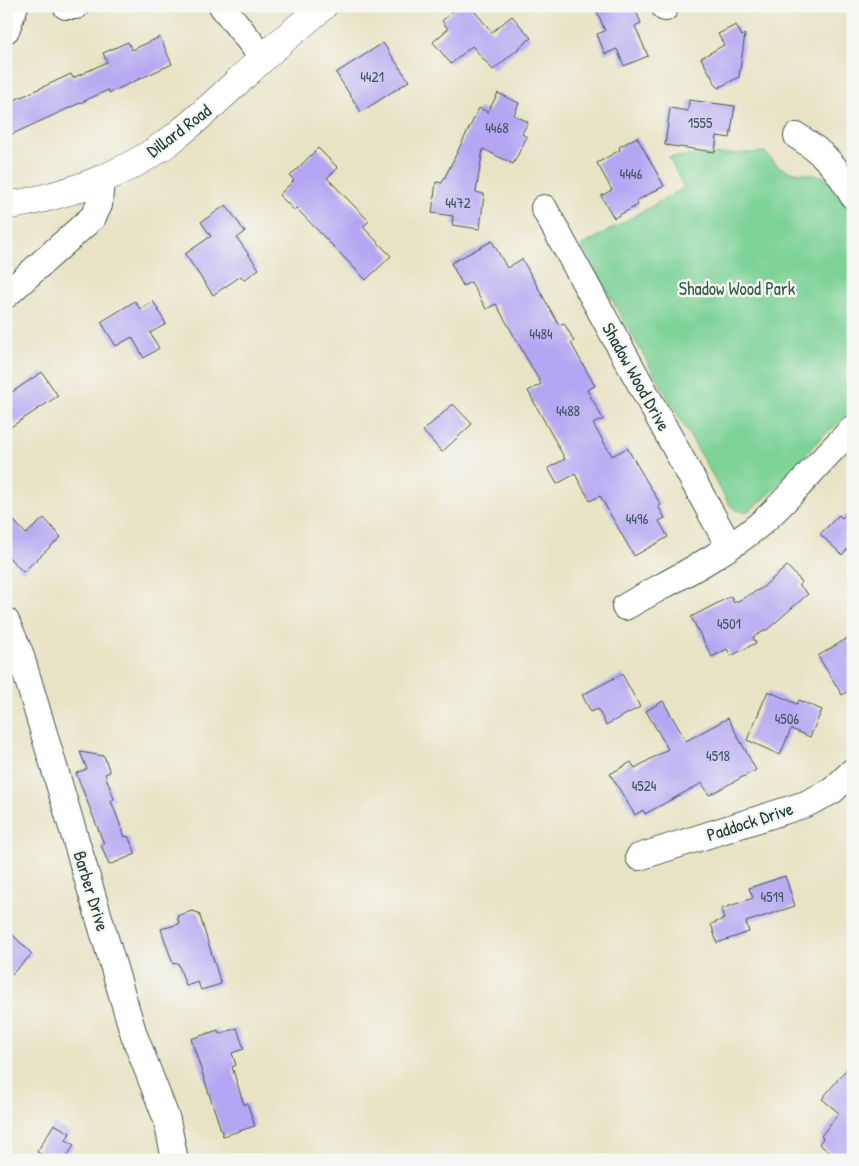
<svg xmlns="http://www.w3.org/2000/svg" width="859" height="1166" font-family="'Patrick Hand',sans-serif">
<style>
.green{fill:#7dd296;stroke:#4e8865}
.building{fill:#b4a6f2}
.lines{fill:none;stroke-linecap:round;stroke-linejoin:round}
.minor-casing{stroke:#3d564a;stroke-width:28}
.tertiary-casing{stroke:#3d564a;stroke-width:29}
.minor{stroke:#fff;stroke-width:26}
.tertiary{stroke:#fff;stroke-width:28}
.labels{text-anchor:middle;stroke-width:5;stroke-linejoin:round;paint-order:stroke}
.number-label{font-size:15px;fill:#445764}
.street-label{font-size:18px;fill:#1f3d34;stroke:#f6f6f2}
.park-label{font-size:18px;fill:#325b48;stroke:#f6f6f2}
</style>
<rect width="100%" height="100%" fill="#f6f6f2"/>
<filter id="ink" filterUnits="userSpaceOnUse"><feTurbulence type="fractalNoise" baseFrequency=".02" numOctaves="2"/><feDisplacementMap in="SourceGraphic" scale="10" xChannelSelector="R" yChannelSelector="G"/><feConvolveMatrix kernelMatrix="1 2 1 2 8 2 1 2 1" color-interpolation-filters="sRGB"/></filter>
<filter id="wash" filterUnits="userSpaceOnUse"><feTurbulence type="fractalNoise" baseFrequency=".0096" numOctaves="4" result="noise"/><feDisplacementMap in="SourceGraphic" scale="20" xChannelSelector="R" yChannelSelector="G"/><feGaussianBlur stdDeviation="1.12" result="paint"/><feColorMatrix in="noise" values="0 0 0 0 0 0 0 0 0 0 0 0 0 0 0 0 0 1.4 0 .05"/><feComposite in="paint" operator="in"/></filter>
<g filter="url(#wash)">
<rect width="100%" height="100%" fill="#e8e3c4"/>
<path class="green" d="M 765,152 L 778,166 L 788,171 L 822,176 L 833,183 L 853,220 L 853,412 C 841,421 827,431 817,442 C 794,467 776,494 746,512 L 736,510 L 729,504 L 581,246 L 684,188 L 669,157 Z"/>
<g id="blocks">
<g class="building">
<path d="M 459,6 L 470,6 L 492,32 L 512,16 L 531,38 L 493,70 L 472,46 L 451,64 L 433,42 L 448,29 L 442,21 Z"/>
<path d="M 595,6 L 634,6 L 641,23 L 635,26 L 648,56 L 624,66 L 617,49 L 605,54 L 597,34 L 605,31 Z"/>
<path d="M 736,25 L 742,36 L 745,34 L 739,77 L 718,88 L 701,58 L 724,45 L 718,34 Z"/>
<path d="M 160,37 L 172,64 L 109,93 L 108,90 L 6,137 L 6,104 L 71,74 L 73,78 L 107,62 L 103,53 L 128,42 L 132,50 Z"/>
<path d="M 383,43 L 409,81 L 361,112 L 336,73 Z"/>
<path d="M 498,93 L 519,103 L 514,115 L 528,122 L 522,134 L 527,137 L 513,164 L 483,149 L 476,192 L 484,194 L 480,229 L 452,225 L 453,216 L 432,213 L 436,182 L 442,183 L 479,108 L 488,112 Z"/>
<path d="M 689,100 L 735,106 L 730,138 L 717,136 L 715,152 L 665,145 L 670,108 L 688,111 Z"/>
<path d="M 637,137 L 664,186 L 636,201 L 638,205 L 614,218 L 601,196 L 612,190 L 597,163 L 620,150 L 619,147 Z"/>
<path d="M 318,148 L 338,168 L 327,178 L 369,221 L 363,227 L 391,256 L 366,280 L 296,208 L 294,210 L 279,195 L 294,180 L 290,176 Z"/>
<path d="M 226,205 L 245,232 L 237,238 L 259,269 L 244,280 L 241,276 L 213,295 L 185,254 L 211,236 L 201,222 Z"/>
<path d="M 492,241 L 507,268 L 522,259 L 559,325 L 564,323 L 574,341 L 571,343 L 595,386 L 587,390 L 603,419 L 593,424 L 612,456 L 627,448 L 661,505 L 658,506 L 665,518 L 659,521 L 668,537 L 634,556 L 600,496 L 590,501 L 575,474 L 557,484 L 548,468 L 565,459 L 528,391 L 541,384 L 496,304 L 486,309 L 471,282 L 463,286 L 451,263 Z"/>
<path d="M 135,301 L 140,309 L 153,301 L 166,324 L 150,333 L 159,348 L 144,358 L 132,337 L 116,346 L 101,322 Z"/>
<path d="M 42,372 L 58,396 L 6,430 L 6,396 Z"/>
<path d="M 453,404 L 472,424 L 442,452 L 423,431 Z"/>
<path d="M 853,507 L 853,543 L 842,555 L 820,534 L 839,515 L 842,518 Z"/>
<path d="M 6,512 L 26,534 L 44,518 L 61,537 L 23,572 L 6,554 Z"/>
<path d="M 787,566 L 802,582 L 799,585 L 808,594 L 768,629 L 753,637 L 756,643 L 731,656 L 727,649 L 712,657 L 691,617 L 731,596 L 734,603 L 762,588 Z"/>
<path d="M 853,635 L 853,688 L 842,695 L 818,656 Z"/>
<path d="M 622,674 L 640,707 L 606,725 L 598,709 L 591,712 L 582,695 Z"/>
<path d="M 768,691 L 797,704 L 799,700 L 822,710 L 810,737 L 791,729 L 780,755 L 747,740 Z"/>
<path d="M 663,701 L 686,741 L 728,718 L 756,770 L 709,795 L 702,783 L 645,814 L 643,810 L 635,815 L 610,774 L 631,762 L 635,768 L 668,749 L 646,711 Z"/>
<path d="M 80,752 L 104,756 L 110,772 L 105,774 L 114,799 L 111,801 L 125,837 L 128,836 L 136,854 L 109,865 L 101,845 L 104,844 L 76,773 L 87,769 Z"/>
<path d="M 785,876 L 795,906 L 746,922 L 749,932 L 717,943 L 711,924 L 724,919 L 721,909 L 753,898 L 749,888 Z"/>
<path d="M 192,911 L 199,913 L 221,984 L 201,990 L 198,982 L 186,986 L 178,963 L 173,964 L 161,929 L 179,924 L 177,916 Z"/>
<path d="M 6,928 L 32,954 L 6,980 Z"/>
<path d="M 237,1028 L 244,1049 L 232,1053 L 236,1065 L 232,1067 L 244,1105 L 247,1103 L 255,1126 L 223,1136 L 191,1039 L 218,1030 L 219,1034 Z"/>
<path d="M 853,1061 L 853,1146 L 842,1160 L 839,1160 L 819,1144 L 823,1138 L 821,1136 L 839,1113 L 822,1099 Z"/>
<path d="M 54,1124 L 70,1133 L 66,1140 L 74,1145 L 65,1160 L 52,1160 L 37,1152 Z"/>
</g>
</g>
</g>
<g filter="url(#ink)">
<use href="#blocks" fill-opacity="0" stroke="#3d564a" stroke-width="1"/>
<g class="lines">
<g class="minor-casing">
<g id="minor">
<path d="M 66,6 L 76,6"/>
<path d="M 222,6 L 263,58"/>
<path d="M 664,6 L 665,8"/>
<path d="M 6,30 L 15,6"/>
<path d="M 797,136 C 824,153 837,167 853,196"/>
<path d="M 544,208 L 729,546"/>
<path d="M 6,295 L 93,217 L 99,205 L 101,179"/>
<path d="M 625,607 C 670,581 719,558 759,525 C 793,496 820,459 853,429"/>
<path d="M 6,621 L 20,653 L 134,1035 L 167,1120 L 175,1160"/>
<path d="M 639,857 L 806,804 L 832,791 L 853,771"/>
</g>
</g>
<g class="tertiary-casing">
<path id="tertiary" d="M 6,206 C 63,197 125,175 171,140 C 204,115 232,86 262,59 C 282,40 303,24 323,6"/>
</g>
<use href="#minor" class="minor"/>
<use href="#tertiary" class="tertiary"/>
</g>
</g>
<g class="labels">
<g class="number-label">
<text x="372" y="82">4421</text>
<text x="700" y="128">1555</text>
<text x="497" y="133">4468</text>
<text x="631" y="179">4446</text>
<text x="458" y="208">4472</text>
<text x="541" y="339">4484</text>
<text x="568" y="416">4488</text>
<text x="637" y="524">4496</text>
<text x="729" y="629">4501</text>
<text x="787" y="724">4506</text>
<text x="718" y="761">4518</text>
<text x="644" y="791">4524</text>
<text x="772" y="902">4519</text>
</g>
<g class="street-label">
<text transform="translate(179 131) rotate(-37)" y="6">Dillard Road</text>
<text transform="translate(636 377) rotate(61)" y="6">Shadow Wood Drive</text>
<text transform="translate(750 822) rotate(-18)" y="6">Paddock Drive</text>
<text transform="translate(91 891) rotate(73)" y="6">Barber Drive</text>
</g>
<g class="park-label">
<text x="737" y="295">Shadow Wood Park</text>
</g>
</g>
<rect width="859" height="1166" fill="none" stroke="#f6f6f2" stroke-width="25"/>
</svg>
